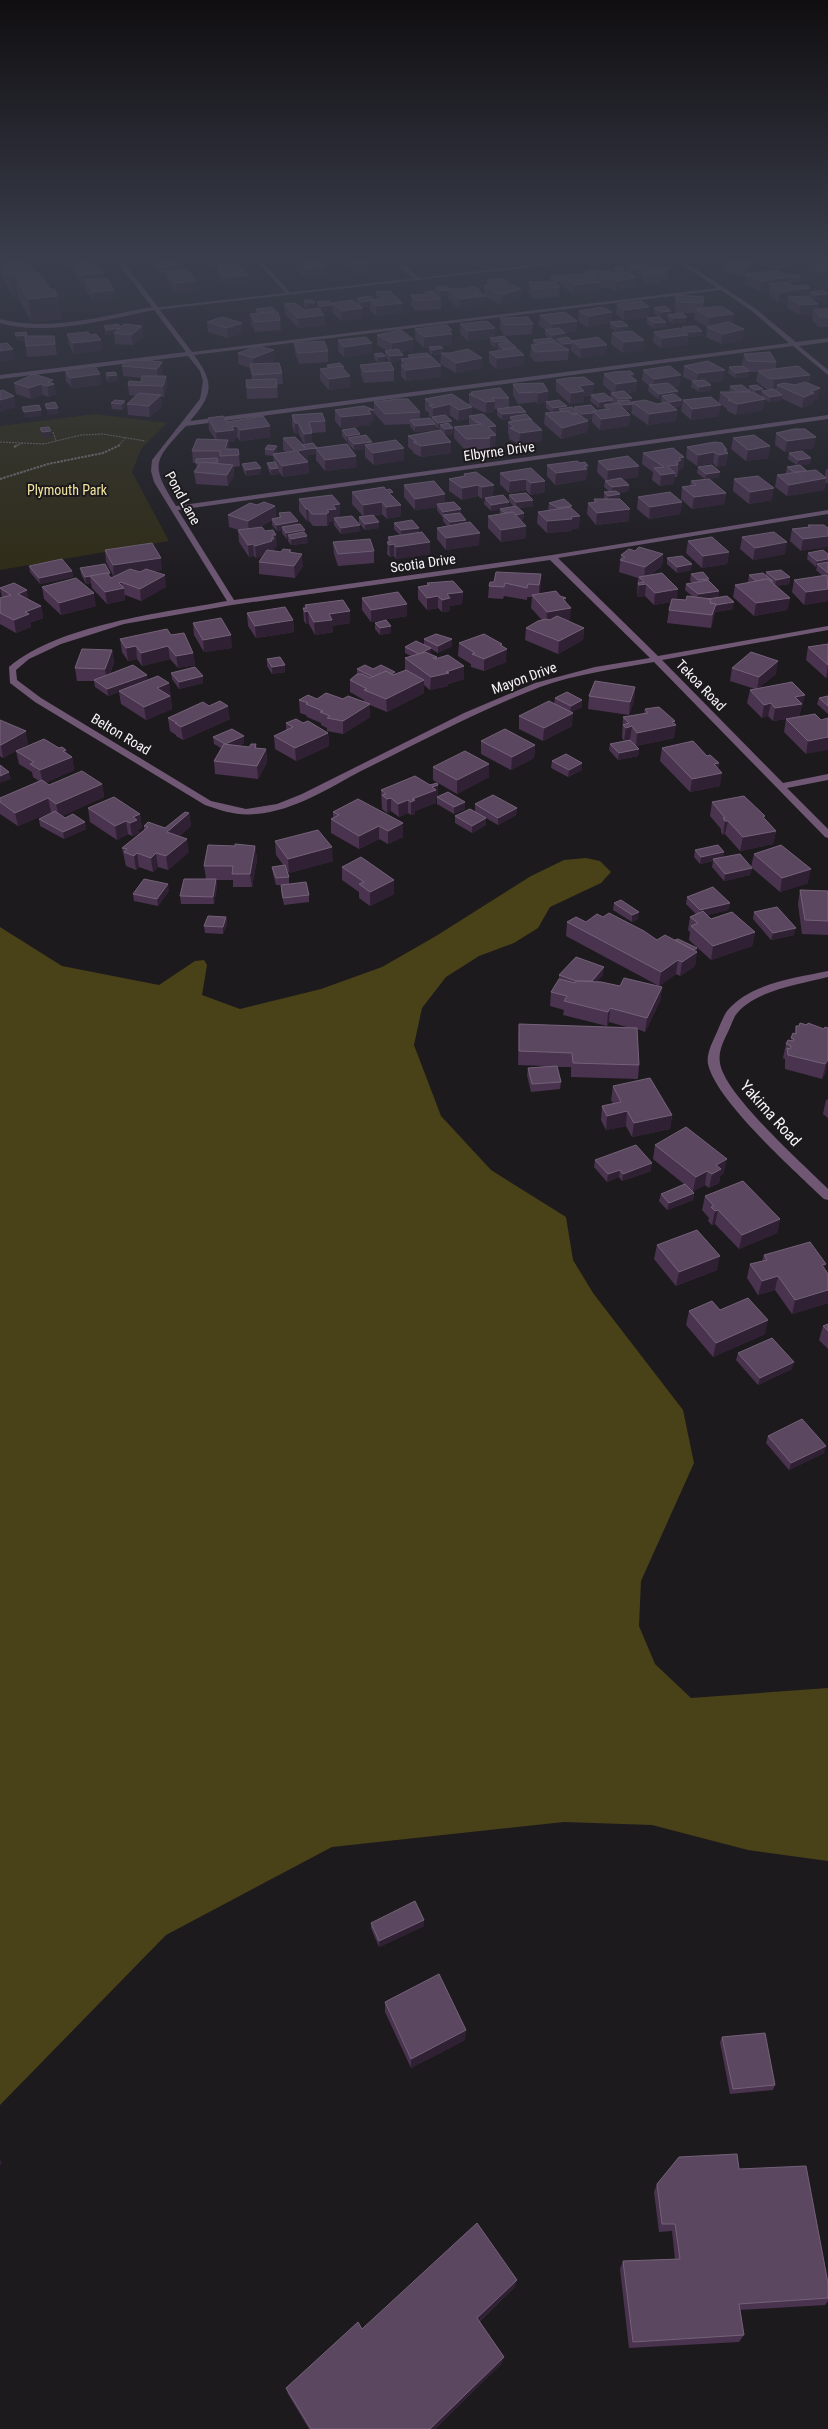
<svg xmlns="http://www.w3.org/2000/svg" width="828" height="2429" font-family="'Roboto Condensed',sans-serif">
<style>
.green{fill:#2f2b13}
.water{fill:#494117}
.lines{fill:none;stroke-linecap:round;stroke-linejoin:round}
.path-far1{stroke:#787578;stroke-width:1;stroke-dasharray:2 1;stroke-linecap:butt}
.path{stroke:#787578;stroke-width:2;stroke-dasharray:2.5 1;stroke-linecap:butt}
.minor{fill:#705875;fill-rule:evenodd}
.tertiary{fill:#705875;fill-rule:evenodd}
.wall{fill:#4a334f}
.shaded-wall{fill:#302034}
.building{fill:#5c4761;stroke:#746278}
.labels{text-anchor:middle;stroke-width:4;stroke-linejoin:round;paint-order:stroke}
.far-street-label{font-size:14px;fill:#f6f4f6;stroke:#1d1a1e}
.far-park-label{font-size:14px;fill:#f1e59e;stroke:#1d1a1e}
.street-label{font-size:16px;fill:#f6f4f6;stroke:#1d1a1e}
</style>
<rect width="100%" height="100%" fill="#1d1a1e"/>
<path class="green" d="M 95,414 L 167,423 L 141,449 L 132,472 L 169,541 L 0,570 L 0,426 Z"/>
<path class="water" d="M 586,858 L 600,861 L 611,872 L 601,883 L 550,907 L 538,928 L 514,943 L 479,956 L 446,977 L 422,1008 L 414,1045 L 441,1116 L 491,1170 L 566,1217 L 573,1260 L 593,1293 L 683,1410 L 694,1463 L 641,1581 L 639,1626 L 655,1664 L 691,1698 L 828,1688 L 828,1861 L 748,1850 L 652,1825 L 564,1822 L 332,1847 L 166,1935 L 0,2105 L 0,927 L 62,966 L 159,985 L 195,961 L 204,960 L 207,965 L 202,995 L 240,1009 L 321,989 L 382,967 L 436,936 L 531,876 L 564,860 Z"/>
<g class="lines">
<g class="path-far1">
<path d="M 53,432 L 56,441"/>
<path d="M 0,442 L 44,444 L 81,435 L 103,434 L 145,441"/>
<path d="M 16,446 L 23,443"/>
<path d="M 118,446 L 126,437"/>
</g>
<g class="path">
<path d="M 14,447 L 18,445"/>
<path d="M 0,479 L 48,464 L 103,453 L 120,445"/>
</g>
<g class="minor">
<path d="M 116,260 L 122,260 L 192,352 L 717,288 L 676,260 L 682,260 L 756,309 L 796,342 L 828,338 L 828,342 L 799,346 L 828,370 L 828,375 L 793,346 L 186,426 C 153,461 150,465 176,506 L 828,415 L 828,419 L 178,510 L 234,600 L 552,555 L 828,510 L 828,514 L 558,558 L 658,656 L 828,626 L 828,630 L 662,660 L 783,783 L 828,774 L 828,780 L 787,788 L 828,829 L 828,838 L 825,837 L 654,662 C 616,669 576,674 540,687 C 478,711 420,742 361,771 C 329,788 294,811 256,814 C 238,816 222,811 205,805 L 35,702 L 10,683 L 9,667 C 60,624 162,613 227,601 L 154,482 L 151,471 L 152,460 L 200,399 L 203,381 L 200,371 L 188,356 L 0,379 L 0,375 L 186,352 L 154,310 C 107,319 46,337 0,323 L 0,319 C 49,332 103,316 152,307 ZM 721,290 L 752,311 L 789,343 L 190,421 C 213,395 215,383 194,355 ZM 550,560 L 650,658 L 595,667 L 535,683 L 464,713 L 302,794 L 277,804 L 246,809 L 211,801 L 41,698 L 17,680 L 16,670 L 29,659 L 61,644 L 124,624 L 232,605 Z"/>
<path d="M 255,260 L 261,260 L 291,294 L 287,294 Z"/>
<path d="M 393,260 L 399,260 L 419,278 L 419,280 L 415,280 Z"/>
<path d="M 532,260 L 538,260 L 545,265 L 540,266 Z"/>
<path d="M 828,971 L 828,977 C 800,984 752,991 735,1016 C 732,1022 730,1028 727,1034 C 723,1042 718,1053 720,1063 C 724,1094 804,1165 828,1189 L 828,1200 L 824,1199 C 795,1171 716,1101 708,1064 C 706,1054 713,1041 717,1032 C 720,1025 723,1017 727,1011 C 750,983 795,978 828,971 Z"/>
</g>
<path class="tertiary" d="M 575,260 L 591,260 L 155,310 L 152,308 Z"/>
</g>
<g class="wall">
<path d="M 0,260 L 30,260 L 31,265 L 36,273 L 50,289 L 58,296 L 61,319 L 32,322 L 18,298 L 14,298 L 1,275 Z"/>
<path d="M 65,260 L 91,260 L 92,262 L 103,278 L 116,300 L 94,302 L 86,290 L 85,285 L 82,285 L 75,274 L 74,269 L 71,269 Z"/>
<path d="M 149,260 L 156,260 L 183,270 L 197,291 L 176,293 L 167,281 L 166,276 L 163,277 L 154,265 L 153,260 Z"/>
<path d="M 203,260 L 233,260 L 233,264 L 248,275 L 249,285 L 228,287 L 218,276 L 218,271 L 213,271 Z"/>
<path d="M 287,260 L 319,260 L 327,277 L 306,279 L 295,268 L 295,263 L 290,263 Z"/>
<path d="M 344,260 L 375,260 L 376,262 L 377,271 L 356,273 L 344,262 Z"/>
<path d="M 426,260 L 452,260 L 452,263 L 432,265 Z"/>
<path d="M 765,260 L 793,260 L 791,268 L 775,268 L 769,269 Z"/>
<path d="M 807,260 L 828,260 L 828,273 L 822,273 L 810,271 L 806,264 Z"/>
<path d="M 722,261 L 753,267 L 752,268 L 752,273 L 751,273 L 785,274 L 800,277 L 799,282 L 788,283 L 809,297 L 817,309 L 828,309 L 828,327 L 818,327 L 812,319 L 813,314 L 799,315 L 787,307 L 788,301 L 778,303 L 769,294 L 769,289 L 761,291 L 745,284 L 746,277 L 721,271 Z"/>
<path d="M 626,264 L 669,267 L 668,276 L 667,280 L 662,280 L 660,284 L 642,283 L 642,277 L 638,277 L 639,273 L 632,274 L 626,269 Z"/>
<path d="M 615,267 L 625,270 L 625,272 L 636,277 L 635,287 L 615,291 L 610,288 L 603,288 L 599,285 L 598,292 L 574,295 L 562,286 L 562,285 L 559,286 L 560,287 L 559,297 L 533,299 L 529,292 L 529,282 L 550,282 L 550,276 L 566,276 L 586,273 L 586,271 L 616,273 L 614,272 Z"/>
<path d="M 487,280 L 508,282 L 508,284 L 521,289 L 521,299 L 501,305 L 484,296 L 484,306 L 459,309 L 448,299 L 448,296 L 440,297 L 435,292 L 435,287 L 484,295 L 484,286 L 487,285 Z"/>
<path d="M 376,292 L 402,313 L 376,316 L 370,310 L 370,306 L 361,307 L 363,308 L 363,318 L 341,321 L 333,313 L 333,310 L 322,312 L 324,315 L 325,325 L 298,328 L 285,314 L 284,304 L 305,310 L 318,308 L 317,307 L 317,302 L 333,304 L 332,303 L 360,306 L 357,303 L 357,298 L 376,300 Z"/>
<path d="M 425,292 L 441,299 L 441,309 L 415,311 L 411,305 L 411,295 L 425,294 Z"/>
<path d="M 810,292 L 827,299 L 815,300 L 809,297 Z"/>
<path d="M 704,297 L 703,308 L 734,314 L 733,324 L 744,329 L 742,340 L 721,344 L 706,337 L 707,327 L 694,319 L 695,313 L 675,313 L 676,308 L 674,308 L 675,298 Z"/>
<path d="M 304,300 L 315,308 L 307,309 L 304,306 Z"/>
<path d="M 617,304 L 649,307 L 648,317 L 624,320 L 616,314 Z"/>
<path d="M 654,308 L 671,311 L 671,314 L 686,322 L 673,324 L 668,320 L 668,317 L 660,318 L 654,313 Z"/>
<path d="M 256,309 L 280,320 L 281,330 L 255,332 L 251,324 L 250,314 L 256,313 Z"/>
<path d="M 579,311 L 611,322 L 628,326 L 627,331 L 616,332 L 610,328 L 610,323 L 588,327 L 578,321 Z"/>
<path d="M 540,315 L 577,321 L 576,331 L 564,333 L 565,338 L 606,355 L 580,358 L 571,351 L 571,349 L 568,349 L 569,350 L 568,360 L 535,362 L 530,356 L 531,345 L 533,345 L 533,340 L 548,338 L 545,335 L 545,330 L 546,330 L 539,325 Z"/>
<path d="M 500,318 L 533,324 L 532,334 L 505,336 L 500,329 Z"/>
<path d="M 647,318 L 666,322 L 665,327 L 653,328 L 647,324 Z"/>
<path d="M 207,322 L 242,323 L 242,333 L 228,338 L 208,332 Z"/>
<path d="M 460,324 L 495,328 L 494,337 L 509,342 L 524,355 L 523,365 L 496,369 L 489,362 L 489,352 L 500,350 L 498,349 L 498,347 L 495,348 L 490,343 L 490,339 L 468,341 L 460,334 Z"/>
<path d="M 104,326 L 121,327 L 142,326 L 143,336 L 133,345 L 115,344 L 114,334 L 107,335 L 105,331 Z"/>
<path d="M 682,327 L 702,331 L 701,336 L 688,337 L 687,345 L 661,348 L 653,342 L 654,332 L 682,330 Z"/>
<path d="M 415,329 L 452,330 L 452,345 L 440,346 L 443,348 L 443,353 L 482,368 L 456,373 L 440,364 L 441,354 L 432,355 L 429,353 L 429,347 L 424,348 L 415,339 Z"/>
<path d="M 15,333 L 27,336 L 54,336 L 57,355 L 27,357 L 25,341 L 17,341 Z"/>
<path d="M 612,333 L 644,350 L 623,353 L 611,344 Z"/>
<path d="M 67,334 L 90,335 L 101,340 L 102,350 L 74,354 L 69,345 Z"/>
<path d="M 377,335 L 413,350 L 400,352 L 403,355 L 403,359 L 408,358 L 408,355 L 441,366 L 441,377 L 406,381 L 401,376 L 401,360 L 390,362 L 385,356 L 385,351 L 387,351 L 377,345 Z"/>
<path d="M 338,340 L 372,343 L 372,354 L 344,357 L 338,351 Z"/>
<path d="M 294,343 L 328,351 L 328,362 L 299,364 L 295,353 Z"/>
<path d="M 274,350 L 274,361 L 268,363 L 282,373 L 283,384 L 277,384 L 278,398 L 247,399 L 246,380 L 252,380 L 250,368 L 238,364 L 238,353 Z"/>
<path d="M 374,354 L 385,362 L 378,363 L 374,359 Z"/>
<path d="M 744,354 L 776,362 L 776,368 L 810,375 L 809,384 L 818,399 L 813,401 L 813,404 L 802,408 L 781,398 L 781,401 L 769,402 L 761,397 L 761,395 L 758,395 L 763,410 L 736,415 L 727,411 L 727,409 L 719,403 L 720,392 L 730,392 L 729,392 L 730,386 L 749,389 L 749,386 L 763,391 L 771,390 L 766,389 L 756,381 L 758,372 L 749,372 L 749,377 L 735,378 L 728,373 L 729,367 L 744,367 L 742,364 Z"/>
<path d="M 143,360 L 163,373 L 161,376 L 166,376 L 167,386 L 164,397 L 161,397 L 162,406 L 150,417 L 128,415 L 127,404 L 136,396 L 129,395 L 128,385 L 141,382 L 142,378 L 123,376 L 122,366 Z"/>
<path d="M 327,365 L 344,367 L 344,369 L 351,387 L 329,390 L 320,380 L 320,369 L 327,368 Z"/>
<path d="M 360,365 L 394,370 L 394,381 L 364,383 L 361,375 Z"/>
<path d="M 684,366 L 723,381 L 708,382 L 711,385 L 711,391 L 699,392 L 691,387 L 692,381 L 683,377 Z"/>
<path d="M 65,370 L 100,374 L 101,385 L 72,388 L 66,381 Z"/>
<path d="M 643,370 L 680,386 L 673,387 L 678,397 L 682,400 L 681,406 L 673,407 L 677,410 L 676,421 L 648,425 L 631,413 L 632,409 L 625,410 L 630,415 L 629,426 L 600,430 L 592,422 L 592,419 L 586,420 L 588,421 L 587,432 L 561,439 L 544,424 L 545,413 L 552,413 L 546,408 L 546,402 L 567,406 L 567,408 L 574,410 L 574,407 L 597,411 L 604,410 L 604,407 L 599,408 L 590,401 L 591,396 L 584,396 L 584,402 L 570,404 L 556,391 L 556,380 L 593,395 L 610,398 L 611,393 L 613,393 L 603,385 L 604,374 L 634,374 L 634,378 L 637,381 L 636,392 L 627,393 L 632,398 L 632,403 L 632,402 L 657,404 L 663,403 L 661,401 L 661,399 L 658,399 L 648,391 L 649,386 L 642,380 Z"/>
<path d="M 106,373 L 118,381 L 108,382 L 106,379 Z"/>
<path d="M 14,383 L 53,383 L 56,394 L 49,397 L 43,395 L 31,399 L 16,394 Z"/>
<path d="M 543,383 L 548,402 L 537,404 L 536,402 L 518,404 L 513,395 L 513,384 Z"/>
<path d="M 471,392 L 509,398 L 509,408 L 526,412 L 526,415 L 542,441 L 519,444 L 509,439 L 509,435 L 508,433 L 508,422 L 510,421 L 510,419 L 502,420 L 497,415 L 497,409 L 494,409 L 494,412 L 486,413 L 472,407 L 472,415 L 496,426 L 495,446 L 490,447 L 490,449 L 466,451 L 454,438 L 454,427 L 469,425 L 469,418 L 458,421 L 450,415 L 446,416 L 453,428 L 453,434 L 445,435 L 451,442 L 451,453 L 421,457 L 413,453 L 413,451 L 408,447 L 408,436 L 440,430 L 440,429 L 438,429 L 435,426 L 435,430 L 415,432 L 410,426 L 410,424 L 385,425 L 374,413 L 374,402 L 420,412 L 420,419 L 432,420 L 432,418 L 429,416 L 429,413 L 425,410 L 425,399 L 469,405 L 469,394 L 471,394 Z"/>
<path d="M 115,400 L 126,407 L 122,410 L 112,409 L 111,403 Z"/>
<path d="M 683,400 L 719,416 L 691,420 L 681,411 Z"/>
<path d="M 335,410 L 374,421 L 371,421 L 371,425 L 341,428 L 335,421 Z"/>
<path d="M 292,415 L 325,421 L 326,432 L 312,433 L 312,443 L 317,448 L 357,467 L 325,471 L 316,460 L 316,454 L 307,455 L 309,473 L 283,477 L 279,472 L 279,474 L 271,475 L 268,469 L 267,463 L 274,463 L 273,456 L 265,455 L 265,449 L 268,445 L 277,452 L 276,453 L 286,452 L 283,450 L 283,438 L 302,445 L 304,444 L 299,434 L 295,434 L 292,426 Z"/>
<path d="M 208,418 L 227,422 L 271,437 L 240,441 L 237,437 L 235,438 L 235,441 L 228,442 L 229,449 L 239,455 L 240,466 L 234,467 L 234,476 L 228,486 L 196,484 L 194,472 L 197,469 L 196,463 L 193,463 L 192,451 L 215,439 L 209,430 Z"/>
<path d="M 342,430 L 360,434 L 360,436 L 372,444 L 404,460 L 374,465 L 365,457 L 365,449 L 354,450 L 348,443 L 348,442 L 347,442 L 342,436 Z"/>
<path d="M 776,433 L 814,448 L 785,452 L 775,445 Z"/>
<path d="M 733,438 L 770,446 L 768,458 L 746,461 L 731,449 Z"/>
<path d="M 687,447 L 727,453 L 728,453 L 726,465 L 717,467 L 713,463 L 697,466 L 686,458 Z"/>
<path d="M 643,453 L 684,457 L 683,469 L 680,469 L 679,471 L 678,472 L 677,477 L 674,477 L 673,484 L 660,486 L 652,480 L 653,472 L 642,464 Z"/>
<path d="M 789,453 L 811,458 L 810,464 L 800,465 L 807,471 L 825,477 L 826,469 L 828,469 L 828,484 L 826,482 L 824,490 L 787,496 L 775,487 L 777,475 L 787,474 L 786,473 L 787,467 L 797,465 L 788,459 Z"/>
<path d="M 598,461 L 638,477 L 622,479 L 629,485 L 628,491 L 618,493 L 620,494 L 620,499 L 629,521 L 596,525 L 587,514 L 588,503 L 594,502 L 594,499 L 604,499 L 604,492 L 610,492 L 604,487 L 605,481 L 606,481 L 597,472 Z"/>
<path d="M 242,464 L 261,474 L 246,476 L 243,470 Z"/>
<path d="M 547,465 L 587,477 L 586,477 L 586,480 L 555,485 L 547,476 Z"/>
<path d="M 698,467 L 719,477 L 710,479 L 726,493 L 724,504 L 692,509 L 681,499 L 682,487 L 690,486 L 691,481 L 705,479 L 697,473 Z"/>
<path d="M 531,468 L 545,492 L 530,495 L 526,490 L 509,493 L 500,484 L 500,473 Z"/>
<path d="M 476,472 L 493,496 L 509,502 L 509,507 L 514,507 L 509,501 L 509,495 L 533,506 L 518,508 L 524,513 L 523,520 L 521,520 L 526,538 L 501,542 L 488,528 L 488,516 L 500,514 L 500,509 L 491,511 L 484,504 L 485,498 L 482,499 L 478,496 L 462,500 L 449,491 L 449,479 L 464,476 L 464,474 Z"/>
<path d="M 734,479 L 772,500 L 749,504 L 733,491 Z"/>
<path d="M 404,485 L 461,509 L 461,513 L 466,520 L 466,523 L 479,545 L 446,550 L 437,539 L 437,528 L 447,526 L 443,521 L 443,518 L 437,510 L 437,507 L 415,510 L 404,497 Z"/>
<path d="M 352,492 L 393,496 L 401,505 L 401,516 L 387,519 L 382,514 L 374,516 L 379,528 L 365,530 L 359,523 L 359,517 L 363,516 L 352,504 Z"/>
<path d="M 638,497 L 682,502 L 680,514 L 649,519 L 637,509 Z"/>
<path d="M 299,499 L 340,516 L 336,517 L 336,518 L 360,531 L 341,534 L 334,525 L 334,521 L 329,522 L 329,524 L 327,526 L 313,526 L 309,521 L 307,521 L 299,511 Z"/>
<path d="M 549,503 L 572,508 L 579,528 L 572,529 L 571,531 L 547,533 L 537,523 L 538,512 L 550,510 L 548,509 Z"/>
<path d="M 257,505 L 275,506 L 276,517 L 275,518 L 279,517 L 279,513 L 298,524 L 305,533 L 308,543 L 291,545 L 288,541 L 288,538 L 287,539 L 282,533 L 282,530 L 277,531 L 272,525 L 272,520 L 259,527 L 277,547 L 275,547 L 275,551 L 281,552 L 291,550 L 291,553 L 303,566 L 295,578 L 259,574 L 259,562 L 262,556 L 256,558 L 254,556 L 249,557 L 239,542 L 238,530 L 239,530 L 229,527 L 228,515 Z"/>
<path d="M 394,523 L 419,532 L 430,542 L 430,554 L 396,559 L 394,556 L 390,557 L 387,554 L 388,537 L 400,535 L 394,529 Z"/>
<path d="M 808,525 L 828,528 L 801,551 L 790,541 L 792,529 L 808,527 Z"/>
<path d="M 742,537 L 785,554 L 753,560 L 740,549 Z"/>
<path d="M 688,541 L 729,552 L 727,564 L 702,568 L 686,553 Z"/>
<path d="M 333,542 L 374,551 L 374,563 L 338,566 L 334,554 Z"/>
<path d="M 105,550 L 162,570 L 154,571 L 166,587 L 141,601 L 125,595 L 125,600 L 107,604 L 92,588 L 91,583 L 86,584 L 81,574 L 80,568 L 111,578 L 114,577 L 106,562 Z"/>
<path d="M 635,551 L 663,554 L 662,566 L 650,575 L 677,599 L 686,600 L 693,597 L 685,590 L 686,584 L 693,583 L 690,581 L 691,574 L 709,581 L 719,591 L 718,597 L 733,609 L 715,612 L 711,628 L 667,623 L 669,610 L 671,602 L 654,605 L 645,596 L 637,597 L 638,578 L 619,572 L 621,555 Z"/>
<path d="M 808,553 L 828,554 L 828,601 L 804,605 L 792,592 L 794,580 L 823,576 L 816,570 L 817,567 L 816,567 L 807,559 Z"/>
<path d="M 667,558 L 691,570 L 677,573 L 667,564 Z"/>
<path d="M 29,566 L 72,571 L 73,577 L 40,584 L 30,572 Z"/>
<path d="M 766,572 L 790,577 L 789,584 L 776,586 L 790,598 L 787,610 L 754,616 L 733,597 L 735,585 L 749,582 L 748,582 L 749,575 L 766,575 Z"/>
<path d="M 541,574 L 539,594 L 560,596 L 566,598 L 566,602 L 570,620 L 567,621 L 584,628 L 583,640 L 558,654 L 525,640 L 526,628 L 542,620 L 531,608 L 532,597 L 527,597 L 527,600 L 504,596 L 503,599 L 488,598 L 489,586 L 494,582 Z"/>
<path d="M 427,583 L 463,592 L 462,604 L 450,606 L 450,611 L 442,612 L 438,608 L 427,610 L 418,599 L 418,587 L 427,585 Z"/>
<path d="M 42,587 L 96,606 L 61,615 L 44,599 Z"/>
<path d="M 0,588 L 28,599 L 41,606 L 43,618 L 30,623 L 31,627 L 16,633 L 0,624 L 0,598 L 2,598 Z"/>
<path d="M 362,598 L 407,604 L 407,616 L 371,622 L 362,610 Z"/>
<path d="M 305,605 L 350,611 L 350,623 L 332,626 L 333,632 L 315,635 L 309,624 L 306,624 L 304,621 L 303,608 L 305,608 Z"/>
<path d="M 247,613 L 293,620 L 294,632 L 256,638 L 248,626 Z"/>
<path d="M 193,623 L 232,648 L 204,652 L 194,635 Z"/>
<path d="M 375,623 L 391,626 L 391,633 L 380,635 L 375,629 Z"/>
<path d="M 171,635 L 193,653 L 195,665 L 178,668 L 170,659 L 142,666 L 137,659 L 128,661 L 122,652 L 120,639 Z"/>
<path d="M 424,639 L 452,646 L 438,653 L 431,649 L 431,654 L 437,657 L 437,658 L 464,666 L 464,679 L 448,684 L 448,686 L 430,690 L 424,685 L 424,693 L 387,712 L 370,705 L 370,717 L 343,734 L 327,731 L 327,728 L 321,725 L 321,723 L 307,717 L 306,715 L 300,713 L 299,700 L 317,699 L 343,699 L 364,702 L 364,700 L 350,692 L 350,680 L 357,674 L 357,669 L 373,669 L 395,674 L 405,671 L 405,658 L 411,656 L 405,653 L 405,647 L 424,645 Z"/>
<path d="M 459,643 L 502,644 L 506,662 L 484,671 L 471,667 L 471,664 L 458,656 Z"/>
<path d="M 828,644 L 828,677 L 826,678 L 806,660 L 808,647 Z"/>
<path d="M 112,650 L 114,662 L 110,674 L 169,683 L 172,709 L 146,720 L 121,704 L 119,692 L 108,696 L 95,687 L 94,681 L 77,681 L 75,668 Z"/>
<path d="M 267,659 L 285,672 L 272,674 L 267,666 Z"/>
<path d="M 732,668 L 776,674 L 758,688 L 802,708 L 801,708 L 799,717 L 773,721 L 768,716 L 762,718 L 747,703 L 750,690 L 755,689 L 730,681 Z"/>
<path d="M 171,673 L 203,683 L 179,689 L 172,679 Z"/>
<path d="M 635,687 L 634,700 L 629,715 L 588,709 L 589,696 Z"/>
<path d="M 828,696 L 828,714 L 817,704 L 819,698 Z"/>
<path d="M 555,698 L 582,700 L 582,707 L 571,712 L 572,726 L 543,741 L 519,729 L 519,716 L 554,704 Z"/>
<path d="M 645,709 L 675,721 L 674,738 L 636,746 L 624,741 L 622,738 L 623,717 L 644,713 Z"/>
<path d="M 168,718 L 230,719 L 183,740 L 176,736 L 176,735 L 170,731 Z"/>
<path d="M 786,719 L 821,720 L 806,754 L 784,732 Z"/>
<path d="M 0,720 L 28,744 L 3,758 L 0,756 Z"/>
<path d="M 286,723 L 303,723 L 328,733 L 329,746 L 296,761 L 275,749 L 274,736 L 286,730 Z"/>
<path d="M 244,736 L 244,743 L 238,746 L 249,747 L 256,744 L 256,748 L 266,749 L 267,762 L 258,779 L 215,774 L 214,761 L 221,748 L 214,744 L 213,737 Z"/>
<path d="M 481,741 L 535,745 L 534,758 L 511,770 L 481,754 Z"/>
<path d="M 610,744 L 639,749 L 638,756 L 618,760 L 609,750 Z"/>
<path d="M 59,748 L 66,750 L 67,754 L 72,757 L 74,770 L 45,783 L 49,785 L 102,784 L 104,797 L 62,816 L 86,829 L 64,839 L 40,826 L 39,819 L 52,813 L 51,812 L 18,826 L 0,814 L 0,798 L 39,781 L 33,777 L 32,772 L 19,764 L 16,751 Z"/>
<path d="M 662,748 L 707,756 L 719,763 L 718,768 L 720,786 L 690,792 L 660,761 Z"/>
<path d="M 552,761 L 582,770 L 568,777 L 551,768 Z"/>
<path d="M 433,767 L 489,777 L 457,794 L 433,780 Z"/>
<path d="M 430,785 L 438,785 L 438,797 L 465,809 L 454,814 L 437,804 L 437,798 L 436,799 L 436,803 L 415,811 L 415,814 L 411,815 L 408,813 L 399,817 L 391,811 L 387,813 L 382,809 L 381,790 Z"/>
<path d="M 358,799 L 403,837 L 388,844 L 379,839 L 359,849 L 331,833 L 331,819 L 333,818 L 333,812 Z"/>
<path d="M 712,802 L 765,819 L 776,831 L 773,844 L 740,851 L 725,834 L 723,835 L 721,832 L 721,829 L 710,816 Z"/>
<path d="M 475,804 L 517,808 L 516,815 L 498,825 L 486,818 L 486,825 L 472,833 L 455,823 L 455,816 L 475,811 Z"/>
<path d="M 88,808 L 140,814 L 142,828 L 138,830 L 139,833 L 132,836 L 128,834 L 117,840 L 90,822 Z"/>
<path d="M 189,813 L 191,826 L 179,836 L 189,852 L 168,870 L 158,867 L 153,872 L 139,867 L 136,870 L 126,866 L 122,848 L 144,830 L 144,826 L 165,828 Z"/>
<path d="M 275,841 L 333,861 L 289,873 L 286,869 L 289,877 L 289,884 L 309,895 L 309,902 L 284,905 L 281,892 L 281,885 L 276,885 L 273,874 L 272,867 L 284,866 L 276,855 Z"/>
<path d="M 255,846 L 257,859 L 252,887 L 233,887 L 233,880 L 216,880 L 217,886 L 214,904 L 181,904 L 180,896 L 206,879 L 204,866 Z"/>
<path d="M 695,850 L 723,857 L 751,867 L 754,854 L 808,883 L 780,892 L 752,868 L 750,875 L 724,881 L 712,867 L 713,861 L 700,864 L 694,857 Z"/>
<path d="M 342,867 L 394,894 L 370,906 L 359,898 L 359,892 L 342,880 Z"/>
<path d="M 800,890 L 828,891 L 828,935 L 802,934 L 798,904 Z"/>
<path d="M 169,891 L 158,906 L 134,901 L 133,894 Z"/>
<path d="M 687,897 L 730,903 L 728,910 L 707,915 L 711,919 L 755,932 L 752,946 L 711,960 L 689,940 L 690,932 L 688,930 L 690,917 L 696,914 L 686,904 Z"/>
<path d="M 614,903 L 638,919 L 632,922 L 613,910 Z"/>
<path d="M 754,912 L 794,935 L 771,940 L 753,919 Z"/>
<path d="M 226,917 L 227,924 L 223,934 L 205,933 L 204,926 Z"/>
<path d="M 603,917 L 657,940 L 675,940 L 697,948 L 695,966 L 680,976 L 676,974 L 659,986 L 566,936 L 567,922 L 586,922 Z"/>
<path d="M 559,975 L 603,975 L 597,981 L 620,986 L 662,987 L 660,1001 L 645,1032 L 637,1029 L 639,1065 L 638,1079 L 571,1077 L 571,1067 L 557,1067 L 561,1082 L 560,1089 L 531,1092 L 527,1075 L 528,1068 L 546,1066 L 518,1065 L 519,1024 L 630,1028 L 609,1022 L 607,1026 L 563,1015 L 564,1010 L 550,1006 L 551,992 L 559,979 Z"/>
<path d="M 796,1026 L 824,1029 L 826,1072 L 822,1079 L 785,1069 L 785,1059 L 783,1058 L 786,1044 L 791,1040 L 793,1033 L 795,1033 Z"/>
<path d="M 613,1086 L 672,1115 L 670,1129 L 632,1137 L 626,1126 L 606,1130 L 601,1120 L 602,1106 L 613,1103 L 611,1100 Z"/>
<path d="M 828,1099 L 828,1118 L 823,1114 L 826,1100 Z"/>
<path d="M 655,1145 L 724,1173 L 720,1176 L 719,1183 L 709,1188 L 705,1185 L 693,1191 L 694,1193 L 693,1200 L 667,1210 L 659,1201 L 661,1194 L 684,1184 L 653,1159 Z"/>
<path d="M 595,1160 L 651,1171 L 622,1181 L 619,1177 L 607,1182 L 594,1167 Z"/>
<path d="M 705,1196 L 780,1219 L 777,1233 L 739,1249 L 715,1224 L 712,1225 L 708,1221 L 709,1218 L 702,1210 Z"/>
<path d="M 657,1245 L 717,1270 L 676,1286 L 654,1259 Z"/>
<path d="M 764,1255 L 825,1269 L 828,1274 L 828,1303 L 792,1314 L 775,1290 L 758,1295 L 747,1278 L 750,1264 L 762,1261 Z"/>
<path d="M 720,1310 L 765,1334 L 713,1357 L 686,1325 L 689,1311 Z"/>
<path d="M 828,1324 L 828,1349 L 819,1340 L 823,1326 Z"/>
<path d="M 738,1353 L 792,1369 L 758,1385 L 736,1360 Z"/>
<path d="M 768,1436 L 824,1453 L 789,1470 L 766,1443 Z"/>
<path d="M 371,1923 L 424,1926 L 379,1947 L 371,1928 Z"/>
<path d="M 385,2002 L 465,2040 L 411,2068 L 385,2012 Z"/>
<path d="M 722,2037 L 775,2085 L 773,2090 L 730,2094 L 720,2042 Z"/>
<path d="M 739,2169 L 828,2283 L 828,2301 L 825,2305 L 740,2310 L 744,2335 L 739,2342 L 629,2348 L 620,2269 L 623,2261 L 675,2259 L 672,2231 L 659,2232 L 654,2192 L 657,2184 Z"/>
<path d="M 515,2287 L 480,2321 L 502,2363 L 435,2429 L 309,2429 L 288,2394 L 286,2388 L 362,2329 Z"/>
</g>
<g class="shaded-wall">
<path d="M 70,260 L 91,260 L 92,267 L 73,264 L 74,269 L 71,269 Z"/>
<path d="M 228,260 L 233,260 L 234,269 L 217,266 L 218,271 L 213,271 L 212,262 Z"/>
<rect x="290" y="260" width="5" height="3"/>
<path d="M 432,260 L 452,260 L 452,263 L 432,265 Z"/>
<path d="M 751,260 L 754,260 L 753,267 L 752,268 L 752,273 L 748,275 L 746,274 L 748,262 Z"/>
<path d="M 770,260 L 776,260 L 775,268 L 769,269 Z"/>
<path d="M 376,262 L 377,271 L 356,273 L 356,264 Z"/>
<path d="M 182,265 L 183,274 L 166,271 L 166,276 L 163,277 L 162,267 Z"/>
<path d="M 326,267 L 327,277 L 306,279 L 306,269 Z"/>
<path d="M 639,268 L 639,273 L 632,274 L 633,269 Z"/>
<path d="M 625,270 L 625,275 L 619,276 L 620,271 Z"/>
<path d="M 662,270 L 662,280 L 660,284 L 661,274 Z"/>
<path d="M 103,273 L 104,283 L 84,280 L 85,285 L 82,285 L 81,275 Z"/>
<path d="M 14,275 L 18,298 L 14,298 L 11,276 Z"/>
<path d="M 248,275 L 249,285 L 228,287 L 227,277 Z"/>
<path d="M 636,277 L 635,287 L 615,291 L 616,281 Z"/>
<path d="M 789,277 L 788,287 L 770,284 L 769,289 L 761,291 L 762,281 Z"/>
<path d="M 562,280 L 562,285 L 556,286 L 556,281 Z"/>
<path d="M 196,281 L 197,291 L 176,293 L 175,283 Z"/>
<path d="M 599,282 L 598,292 L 574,295 L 574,285 Z"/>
<path d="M 810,288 L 809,298 L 788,297 L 788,301 L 778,303 L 780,293 L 786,291 Z"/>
<path d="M 521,289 L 521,299 L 501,305 L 501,295 Z"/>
<path d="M 114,290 L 116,300 L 94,302 L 93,292 Z"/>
<path d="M 448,290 L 448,296 L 440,297 L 440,291 Z"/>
<path d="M 828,294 L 827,299 L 815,300 L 816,295 Z"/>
<path d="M 58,296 L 61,319 L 32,322 L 28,299 Z"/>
<path d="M 484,296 L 484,306 L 459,309 L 460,299 Z"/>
<path d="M 370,301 L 370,306 L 361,307 L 361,302 Z"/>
<path d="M 307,303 L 315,303 L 315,308 L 307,309 Z"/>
<path d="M 402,303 L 402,313 L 376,316 L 376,306 Z"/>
<path d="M 818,304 L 817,313 L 814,309 L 813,314 L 799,315 L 801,305 Z"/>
<path d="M 333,305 L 333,310 L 321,312 L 321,306 Z"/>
<path d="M 649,307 L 648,317 L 624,320 L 624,310 Z"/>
<path d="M 363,308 L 363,318 L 341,321 L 341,311 Z"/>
<path d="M 671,311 L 671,316 L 668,315 L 668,317 L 660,318 L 661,312 Z"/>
<path d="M 612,312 L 611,323 L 588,327 L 589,316 Z"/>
<path d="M 734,314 L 733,324 L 708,327 L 709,317 Z"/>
<path d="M 324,315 L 325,325 L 298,328 L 298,318 Z"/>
<path d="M 687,317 L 686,322 L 673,324 L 673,318 Z"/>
<path d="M 577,321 L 576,331 L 551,334 L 552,324 Z"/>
<path d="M 666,322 L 665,327 L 653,328 L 654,323 Z"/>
<path d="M 242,323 L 242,333 L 228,338 L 227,328 Z"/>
<path d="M 142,326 L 143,336 L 133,345 L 131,335 Z"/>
<path d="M 628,326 L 627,331 L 616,332 L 617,327 Z"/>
<path d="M 121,328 L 114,333 L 114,334 L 107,335 L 107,330 Z"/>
<path d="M 495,328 L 494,338 L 490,338 L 490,339 L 468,341 L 468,331 Z"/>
<path d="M 744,329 L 742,340 L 721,344 L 723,334 Z"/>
<path d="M 448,330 L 452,330 L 452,345 L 424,348 L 424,337 Z"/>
<path d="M 702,331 L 701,336 L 688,337 L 687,345 L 661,348 L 662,338 L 687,335 L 687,332 Z"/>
<path d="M 565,333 L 565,339 L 552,340 L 552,335 Z"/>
<path d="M 27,335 L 28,340 L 17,341 L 16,336 Z"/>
<path d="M 413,339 L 413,350 L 392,354 L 392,343 Z"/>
<path d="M 101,340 L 102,350 L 74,354 L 73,343 Z"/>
<path d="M 644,340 L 644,350 L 623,353 L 624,342 Z"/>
<path d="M 509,341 L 509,346 L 498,344 L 498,347 L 495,348 L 495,342 Z"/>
<path d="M 555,341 L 555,346 L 537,348 L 538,343 Z"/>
<path d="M 372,343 L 372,354 L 344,357 L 344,347 Z"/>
<path d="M 572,343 L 571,349 L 563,350 L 563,344 Z"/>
<path d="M 607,345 L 606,355 L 580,358 L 581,348 Z"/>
<path d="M 443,348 L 443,354 L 432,355 L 432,350 Z"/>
<path d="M 13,349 L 15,359 L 0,362 L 0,351 Z"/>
<path d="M 274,350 L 274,361 L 254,369 L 253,358 Z"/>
<path d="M 403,355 L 403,360 L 401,359 L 401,360 L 390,362 L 390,356 Z"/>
<path d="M 524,355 L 523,365 L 496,369 L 497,358 Z"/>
<path d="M 385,356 L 385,362 L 378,363 L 378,357 Z"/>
<path d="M 482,358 L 482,368 L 456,373 L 456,363 Z"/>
<path d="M 162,362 L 163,373 L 158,380 L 157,369 Z"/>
<path d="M 441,366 L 441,377 L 406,381 L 406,370 Z"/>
<path d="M 725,370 L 723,381 L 696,383 L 698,373 Z"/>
<path d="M 749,371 L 749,377 L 735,378 L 736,373 Z"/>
<path d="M 100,374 L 101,385 L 72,388 L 70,378 Z"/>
<path d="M 634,374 L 634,382 L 637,381 L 636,392 L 615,395 L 616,384 L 629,375 Z"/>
<path d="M 117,375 L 118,381 L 108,382 L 108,376 Z"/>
<path d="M 681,375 L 680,386 L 653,389 L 654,379 Z"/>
<path d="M 810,375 L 808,386 L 777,385 L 776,390 L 773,390 L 774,379 Z"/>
<path d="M 166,376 L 167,386 L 164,397 L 163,386 Z"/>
<path d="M 350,376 L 351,387 L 329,390 L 329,379 Z"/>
<path d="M 53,380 L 53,384 L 54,384 L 56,394 L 49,397 L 47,386 L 48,382 Z"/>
<path d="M 41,384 L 43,395 L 31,399 L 29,388 Z"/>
<path d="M 594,384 L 593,395 L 584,396 L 584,402 L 570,404 L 571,393 L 579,386 Z"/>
<path d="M 711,385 L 711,391 L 699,392 L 699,387 Z"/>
<path d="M 820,388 L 818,399 L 813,401 L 813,404 L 802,408 L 804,397 L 810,392 Z"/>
<path d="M 763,389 L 763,392 L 762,391 L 761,395 L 754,395 L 755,390 Z"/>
<path d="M 548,391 L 548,402 L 537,404 L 538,393 Z"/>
<path d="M 678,391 L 678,397 L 662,396 L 661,399 L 658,399 L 659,394 Z"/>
<path d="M 161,395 L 162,406 L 150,417 L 149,406 Z"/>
<path d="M 782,395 L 781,401 L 769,402 L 770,397 Z"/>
<path d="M 14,396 L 16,407 L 0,412 L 0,400 Z"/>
<path d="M 632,398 L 632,403 L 619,402 L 619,399 Z"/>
<path d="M 765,399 L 763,410 L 736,415 L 738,404 Z"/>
<path d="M 613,400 L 612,406 L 604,405 L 604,407 L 599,408 L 599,402 Z"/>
<path d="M 682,400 L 681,406 L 669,407 L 670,402 Z"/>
<path d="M 125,401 L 126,407 L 122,410 L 122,404 Z"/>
<path d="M 495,401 L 494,412 L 486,413 L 486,402 Z"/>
<path d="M 450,404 L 450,415 L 433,419 L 433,408 Z"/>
<path d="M 632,404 L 632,409 L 622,411 L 622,405 Z"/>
<path d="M 721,405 L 719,416 L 691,420 L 692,409 Z"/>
<path d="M 567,406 L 566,412 L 559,409 L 559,413 L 553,414 L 553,408 Z"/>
<path d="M 472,407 L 472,418 L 469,416 L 469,418 L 458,421 L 459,410 Z"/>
<path d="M 58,408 L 59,414 L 48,415 L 47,409 Z"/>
<path d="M 41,410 L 42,416 L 25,418 L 24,412 Z"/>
<path d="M 368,410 L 374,410 L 374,421 L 371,421 L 371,425 L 341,428 L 341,417 Z"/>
<path d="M 677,410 L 676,421 L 648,425 L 649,414 Z"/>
<path d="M 526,412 L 526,418 L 510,417 L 510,419 L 502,420 L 502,414 Z"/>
<path d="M 593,413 L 592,419 L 582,420 L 582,414 Z"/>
<path d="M 630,415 L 629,426 L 600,430 L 601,419 Z"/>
<path d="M 452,421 L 452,427 L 440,425 L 440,429 L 438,429 L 438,423 Z"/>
<path d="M 588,421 L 587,432 L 561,439 L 562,428 Z"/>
<path d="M 295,423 L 298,423 L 299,434 L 295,434 Z"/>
<path d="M 435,424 L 435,430 L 415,432 L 415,426 Z"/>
<path d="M 237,426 L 237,437 L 235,438 L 235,441 L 228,442 L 229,451 L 227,456 L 217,443 L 216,432 L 232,427 Z"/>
<path d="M 270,426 L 271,437 L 240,441 L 240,430 Z"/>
<path d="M 496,426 L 495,446 L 490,447 L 490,438 L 488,438 L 488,427 Z"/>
<path d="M 453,428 L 453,434 L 445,435 L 445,429 Z"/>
<path d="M 542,430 L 542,441 L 519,444 L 520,433 Z"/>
<path d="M 51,431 L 52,437 L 43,438 L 42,432 Z"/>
<path d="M 312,433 L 312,444 L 305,445 L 304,434 Z"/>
<path d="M 360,434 L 360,440 L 348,438 L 348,442 L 347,442 L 347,436 Z"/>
<path d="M 816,437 L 814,448 L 785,452 L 787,441 Z"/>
<path d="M 372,442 L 372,448 L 365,445 L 365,449 L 354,450 L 354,444 Z"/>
<path d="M 451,442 L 451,453 L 421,457 L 421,446 Z"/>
<path d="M 277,446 L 277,452 L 274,456 L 274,450 Z"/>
<path d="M 770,446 L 768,458 L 746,461 L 748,450 Z"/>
<path d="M 316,448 L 316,454 L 307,455 L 307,461 L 297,451 L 317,448 Z"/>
<path d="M 404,448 L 404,460 L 374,465 L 373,453 Z"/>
<path d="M 724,450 L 727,450 L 726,454 L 728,453 L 726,465 L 717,467 L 719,455 Z"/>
<path d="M 714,452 L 713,463 L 697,466 L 698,455 Z"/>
<path d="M 356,456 L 357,467 L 325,471 L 325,460 Z"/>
<path d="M 684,457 L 683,469 L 680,469 L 679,471 L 678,472 L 678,465 L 677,462 L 679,458 Z"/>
<path d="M 811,458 L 810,464 L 797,466 L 798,460 Z"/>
<path d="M 308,462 L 309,473 L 283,477 L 282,466 Z"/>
<path d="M 233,465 L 234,476 L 228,486 L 227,475 Z"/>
<path d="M 588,466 L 587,477 L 586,477 L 586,480 L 555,485 L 556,473 Z"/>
<path d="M 639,466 L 638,477 L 607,482 L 608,470 Z"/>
<path d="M 261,468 L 261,474 L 246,476 L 246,470 Z"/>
<path d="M 278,468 L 279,474 L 271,475 L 271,469 Z"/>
<path d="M 720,472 L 719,477 L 705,480 L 706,474 Z"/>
<path d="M 675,473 L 673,484 L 660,486 L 661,475 Z"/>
<path d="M 826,478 L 824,490 L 787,496 L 789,485 Z"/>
<path d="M 526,479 L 526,490 L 509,493 L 510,481 Z"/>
<path d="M 545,481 L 545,492 L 530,495 L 531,483 Z"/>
<path d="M 478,485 L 478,496 L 462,500 L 462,488 Z"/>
<path d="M 494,485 L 493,496 L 482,499 L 482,487 Z"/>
<path d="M 629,485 L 628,491 L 612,493 L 612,487 Z"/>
<path d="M 774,488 L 772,500 L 749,504 L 750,492 Z"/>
<path d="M 726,493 L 724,504 L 692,509 L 694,497 Z"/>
<path d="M 445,494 L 445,506 L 437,504 L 437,507 L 415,510 L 415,499 Z"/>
<path d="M 620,494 L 620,500 L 608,502 L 608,496 Z"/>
<path d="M 533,500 L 533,506 L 516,508 L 516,502 Z"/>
<path d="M 382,502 L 382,514 L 364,517 L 363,505 Z"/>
<path d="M 509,502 L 509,508 L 491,511 L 491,505 Z"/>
<path d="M 682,502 L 680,514 L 649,519 L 650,507 Z"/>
<path d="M 340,504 L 340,516 L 336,517 L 336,521 L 334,518 L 334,521 L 329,522 L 329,524 L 327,526 L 327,510 L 333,505 Z"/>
<path d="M 401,505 L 401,516 L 387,519 L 386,507 Z"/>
<path d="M 275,506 L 276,517 L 249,533 L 248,521 Z"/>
<path d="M 306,509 L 308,509 L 309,521 L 307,521 Z"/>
<path d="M 461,509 L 461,515 L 443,515 L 443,518 L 443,512 Z"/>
<path d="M 630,509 L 629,521 L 596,525 L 597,513 Z"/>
<path d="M 524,513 L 523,520 L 507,522 L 507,516 Z"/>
<path d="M 580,516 L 579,528 L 572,529 L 571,531 L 547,533 L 547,521 Z"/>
<path d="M 466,520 L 466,526 L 450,529 L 450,522 Z"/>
<path d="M 298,521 L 298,528 L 282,527 L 282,530 L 277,531 L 276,525 Z"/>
<path d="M 379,522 L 379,528 L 365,530 L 365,524 Z"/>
<path d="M 360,525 L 360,531 L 341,534 L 341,528 Z"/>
<path d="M 526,526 L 526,538 L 501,542 L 501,530 Z"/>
<path d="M 419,528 L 419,534 L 401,536 L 401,530 Z"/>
<path d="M 305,530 L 305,536 L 288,535 L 288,538 L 287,539 L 286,533 Z"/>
<path d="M 480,533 L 479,545 L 446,550 L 446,538 Z"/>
<path d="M 272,535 L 276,535 L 277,547 L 275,547 L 275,551 L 273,553 L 256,558 L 255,546 Z"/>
<path d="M 307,536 L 308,543 L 291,545 L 291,539 Z"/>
<path d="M 828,536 L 828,547 L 801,551 L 803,539 Z"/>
<path d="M 430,542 L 430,554 L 396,559 L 396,547 Z"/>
<path d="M 787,542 L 785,554 L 753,560 L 755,548 Z"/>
<path d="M 253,544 L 254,556 L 249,557 L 248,545 Z"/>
<path d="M 394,544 L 394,556 L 390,557 L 389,545 Z"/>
<path d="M 729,552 L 727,564 L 702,568 L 703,556 Z"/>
<path d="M 302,554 L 303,566 L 295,578 L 294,566 Z"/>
<path d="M 663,554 L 662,566 L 644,579 L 645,567 Z"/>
<path d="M 161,558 L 162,570 L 114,577 L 113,565 Z"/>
<path d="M 828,559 L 828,565 L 817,564 L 817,567 L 816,567 L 817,561 Z"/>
<path d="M 692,564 L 691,570 L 677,573 L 677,567 Z"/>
<path d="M 72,571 L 73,577 L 40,584 L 39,578 Z"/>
<path d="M 541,574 L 541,587 L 539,597 L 539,585 Z"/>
<path d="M 165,575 L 166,587 L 141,601 L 140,589 Z"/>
<path d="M 90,576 L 91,583 L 86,584 L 85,577 Z"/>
<path d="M 790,577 L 789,584 L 775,586 L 776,580 Z"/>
<path d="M 121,582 L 122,588 L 124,588 L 125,600 L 107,604 L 105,592 Z"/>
<path d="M 646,584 L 645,596 L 637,597 L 639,585 Z"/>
<path d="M 678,589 L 677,601 L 654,605 L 655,593 Z"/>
<path d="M 828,589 L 828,601 L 804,605 L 806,592 Z"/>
<path d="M 27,590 L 29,603 L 18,594 Z"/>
<path d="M 719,591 L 718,597 L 697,601 L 698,594 Z"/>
<path d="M 463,592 L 462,604 L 450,606 L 450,611 L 442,612 L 442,600 L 447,594 Z"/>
<path d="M 94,593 L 96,606 L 61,615 L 59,603 Z"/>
<path d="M 438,596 L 438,608 L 427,610 L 427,598 Z"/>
<path d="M 566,598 L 565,609 L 571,608 L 570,620 L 546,624 L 547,612 L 563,599 Z"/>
<path d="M 790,598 L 787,610 L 754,616 L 756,603 Z"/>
<path d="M 734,602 L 733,609 L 715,612 L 711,628 L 714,606 Z"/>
<path d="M 407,604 L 407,616 L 371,622 L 371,610 Z"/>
<path d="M 41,606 L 43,618 L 30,623 L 31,627 L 16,633 L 14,620 L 25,612 Z"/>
<path d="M 308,611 L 309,624 L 306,624 L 305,612 Z"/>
<path d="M 350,611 L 350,623 L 332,626 L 333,632 L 315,635 L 314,622 L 329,614 Z"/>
<path d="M 293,620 L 294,632 L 256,638 L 255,626 Z"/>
<path d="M 391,626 L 391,633 L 380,635 L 380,628 Z"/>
<path d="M 584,628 L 583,640 L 558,654 L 559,641 Z"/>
<path d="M 231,635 L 232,648 L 204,652 L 203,640 Z"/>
<path d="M 452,639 L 452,646 L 438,653 L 438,646 Z"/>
<path d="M 502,644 L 502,652 L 507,649 L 506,662 L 484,671 L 484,659 Z"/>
<path d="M 136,646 L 137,659 L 128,661 L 126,648 Z"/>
<path d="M 168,646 L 170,659 L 142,666 L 141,653 Z"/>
<path d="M 431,648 L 431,655 L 419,654 Z"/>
<path d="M 112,650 L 114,662 L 107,682 L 105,669 Z"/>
<path d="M 193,653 L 195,665 L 178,668 L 176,656 Z"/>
<path d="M 778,661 L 776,674 L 757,690 L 759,677 Z"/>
<path d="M 285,665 L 285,672 L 272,674 L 272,667 Z"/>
<path d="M 828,665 L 828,677 L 826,678 Z"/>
<path d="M 464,666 L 464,679 L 448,684 L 448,686 L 430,690 L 431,677 Z"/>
<path d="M 147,675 L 148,681 L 108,696 L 107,689 Z"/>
<path d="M 203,676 L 203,683 L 179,689 L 179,682 Z"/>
<path d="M 424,680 L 424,693 L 387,712 L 386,699 Z"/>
<path d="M 169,683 L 171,696 L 158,701 L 157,688 Z"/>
<path d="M 635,687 L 634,700 L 629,715 L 630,702 Z"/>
<path d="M 805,695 L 802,708 L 801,708 L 799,717 L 773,721 L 775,708 L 795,697 Z"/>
<path d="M 170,696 L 172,709 L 146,720 L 144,707 Z"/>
<path d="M 582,700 L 582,707 L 570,713 L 571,706 Z"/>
<path d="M 771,703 L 768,716 L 762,718 L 764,705 Z"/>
<path d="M 370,704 L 370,717 L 343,734 L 343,721 Z"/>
<path d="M 228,706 L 230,719 L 183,740 L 181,727 Z"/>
<path d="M 573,713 L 572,726 L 543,741 L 544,728 Z"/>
<path d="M 675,721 L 674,726 L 676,725 L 674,738 L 636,746 L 637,733 Z"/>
<path d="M 632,726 L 630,740 L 624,741 L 626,728 Z"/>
<path d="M 26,731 L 28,744 L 3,758 L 1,745 Z"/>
<path d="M 328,733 L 329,746 L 296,761 L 295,748 Z"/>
<path d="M 244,736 L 244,743 L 226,751 L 225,744 Z"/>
<path d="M 828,737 L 828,750 L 806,754 L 808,741 Z"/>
<path d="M 535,745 L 534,758 L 511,770 L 512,757 Z"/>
<path d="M 266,749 L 267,762 L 258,779 L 257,766 Z"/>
<path d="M 639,749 L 638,756 L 618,760 L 619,753 Z"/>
<path d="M 66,750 L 68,759 L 72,757 L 74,770 L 43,784 L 40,770 L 63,751 Z"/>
<path d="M 582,763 L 582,770 L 568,777 L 569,770 Z"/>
<path d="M 719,763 L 717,774 L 722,773 L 720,786 L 690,792 L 692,779 L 714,764 Z"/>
<path d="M 489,764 L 489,777 L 457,794 L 457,780 Z"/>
<path d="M 9,772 L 11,779 L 0,783 L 0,776 Z"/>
<path d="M 102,784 L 104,797 L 59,818 L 56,804 Z"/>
<path d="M 438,785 L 438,797 L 437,797 L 437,798 L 436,799 L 436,803 L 415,811 L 415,814 L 411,815 L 411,802 L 412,799 L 432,787 Z"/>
<path d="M 48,798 L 51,812 L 18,826 L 15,813 Z"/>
<path d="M 391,798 L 391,811 L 387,813 L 387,799 Z"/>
<path d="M 408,800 L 408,813 L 399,817 L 398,804 Z"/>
<path d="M 465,802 L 465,809 L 454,814 L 454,807 Z"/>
<path d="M 517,808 L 516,815 L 498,825 L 498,818 Z"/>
<path d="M 189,813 L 191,826 L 169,846 L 167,832 Z"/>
<path d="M 140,814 L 142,828 L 138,830 L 139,833 L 132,836 L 130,823 L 133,817 Z"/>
<path d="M 486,818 L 486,825 L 472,833 L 472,826 Z"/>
<path d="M 126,821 L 128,834 L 117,840 L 115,826 Z"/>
<path d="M 725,821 L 728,821 L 725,834 L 723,835 Z"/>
<path d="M 85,822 L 86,829 L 64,839 L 63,832 Z"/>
<path d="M 403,823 L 403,837 L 388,844 L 388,831 Z"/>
<path d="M 379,826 L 379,839 L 359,849 L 359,836 Z"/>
<path d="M 776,831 L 773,844 L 740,851 L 743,837 Z"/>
<path d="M 187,839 L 189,852 L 168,870 L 166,856 Z"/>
<path d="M 255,846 L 257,859 L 252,887 L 250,874 Z"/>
<path d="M 332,847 L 333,861 L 289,873 L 288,859 Z"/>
<path d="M 724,852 L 723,859 L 713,859 L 713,861 L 700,864 L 701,857 Z"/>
<path d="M 137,853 L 139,867 L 136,870 L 134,856 Z"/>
<path d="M 156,853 L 158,867 L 153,872 L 151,858 Z"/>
<path d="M 752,868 L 750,875 L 724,881 L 725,874 Z"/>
<path d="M 811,869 L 808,883 L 780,892 L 782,878 Z"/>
<path d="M 216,879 L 217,886 L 214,904 L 213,897 Z"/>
<path d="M 394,880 L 394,894 L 370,906 L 370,892 Z"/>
<path d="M 168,884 L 169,891 L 158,906 L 157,899 Z"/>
<path d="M 730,903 L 728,910 L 699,917 L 700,910 Z"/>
<path d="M 639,912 L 638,919 L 632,922 L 632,915 Z"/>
<path d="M 226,917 L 227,924 L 223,934 L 223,927 Z"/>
<path d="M 796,928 L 794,935 L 771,940 L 773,933 Z"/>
<path d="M 755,932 L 752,946 L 711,960 L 713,946 Z"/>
<path d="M 697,948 L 696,953 L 697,952 L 695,966 L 680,976 L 682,962 L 690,953 Z"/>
<path d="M 678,960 L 676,974 L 659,986 L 661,972 Z"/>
<path d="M 604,967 L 603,975 L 587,993 L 588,986 Z"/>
<path d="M 662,987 L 660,1001 L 645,1032 L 647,1018 Z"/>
<path d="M 610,1008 L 609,1022 L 607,1026 L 608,1012 Z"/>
<path d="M 828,1056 L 828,1064 L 826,1072 L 822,1079 Z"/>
<path d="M 627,1111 L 626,1126 L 606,1130 L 607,1116 Z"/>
<path d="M 672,1115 L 670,1129 L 632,1137 L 634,1123 Z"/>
<path d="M 727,1159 L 724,1173 L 720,1176 L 719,1183 L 709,1188 L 712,1174 L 716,1165 Z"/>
<path d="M 652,1163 L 651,1171 L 622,1181 L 623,1174 Z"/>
<path d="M 620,1170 L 619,1177 L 607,1182 L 608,1174 Z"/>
<path d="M 707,1171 L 705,1185 L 693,1191 L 696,1177 Z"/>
<path d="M 694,1193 L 693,1200 L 667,1210 L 669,1203 Z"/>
<path d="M 718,1210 L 715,1224 L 712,1225 L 715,1211 Z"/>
<path d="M 780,1219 L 777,1233 L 739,1249 L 742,1235 Z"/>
<path d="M 720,1256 L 717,1270 L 676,1286 L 679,1272 Z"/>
<path d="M 826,1264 L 822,1278 L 822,1265 Z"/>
<path d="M 778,1276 L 775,1290 L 758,1295 L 762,1281 Z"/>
<path d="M 828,1290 L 828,1303 L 792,1314 L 795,1300 Z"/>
<path d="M 768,1320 L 765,1334 L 713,1357 L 716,1343 Z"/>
<path d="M 794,1362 L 792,1369 L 758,1385 L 760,1378 Z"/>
<path d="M 826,1446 L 824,1453 L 789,1470 L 791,1463 Z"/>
<path d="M 424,1920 L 424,1926 L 379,1947 L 379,1941 Z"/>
<path d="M 466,2030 L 465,2040 L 411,2068 L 411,2059 Z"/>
<path d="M 0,2159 L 2,2162 L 0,2166 Z"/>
<path d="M 517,2280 L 515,2287 L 476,2324 L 477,2318 Z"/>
<path d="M 504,2357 L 502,2363 L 435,2429 L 430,2429 Z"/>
</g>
<g class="building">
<path d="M 2,260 L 28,260 L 36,273 L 40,273 L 50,289 L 54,289 L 58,296 L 28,299 L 14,275 L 11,276 Z"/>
<path d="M 156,260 L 178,260 L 182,265 L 162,267 Z"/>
<path d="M 211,260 L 228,260 L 212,262 Z"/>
<path d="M 297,260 L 319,260 L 326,267 L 306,269 Z"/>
<path d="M 352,260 L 375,260 L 376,262 L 356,264 Z"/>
<path d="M 724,260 L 751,260 L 748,262 L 753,263 L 747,267 L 722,261 Z"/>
<path d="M 811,260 L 828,260 L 828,263 L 823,263 L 811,261 Z"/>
<path d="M 95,262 L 103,273 L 81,275 L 73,264 Z"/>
<path d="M 637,263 L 640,265 L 639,268 L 633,269 L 626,264 Z"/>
<path d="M 238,264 L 248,275 L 227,277 L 217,266 Z"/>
<path d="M 641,264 L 669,267 L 668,270 L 662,270 L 661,274 L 643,273 L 645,268 L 639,267 Z"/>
<path d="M 615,267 L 620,267 L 625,270 L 620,271 Z"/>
<path d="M 186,269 L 196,281 L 175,283 L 166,271 Z"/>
<path d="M 598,269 L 601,272 L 596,272 L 595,276 L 594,276 L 586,271 Z"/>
<path d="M 777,270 L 789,277 L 762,281 L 746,274 Z"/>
<path d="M 610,271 L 614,273 L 628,272 L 636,277 L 616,281 L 611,278 L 604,278 L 596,272 Z"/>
<path d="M 587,273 L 599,282 L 574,285 L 562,276 Z"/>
<path d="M 564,274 L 566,276 L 562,276 L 562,280 L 556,281 L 550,276 Z"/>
<path d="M 785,274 L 798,274 L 800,277 L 789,277 Z"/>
<path d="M 106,278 L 114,290 L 93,292 L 84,280 Z"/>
<path d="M 499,278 L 508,282 L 497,285 L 487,280 Z"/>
<path d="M 529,282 L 555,282 L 560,287 L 534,289 Z"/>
<path d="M 787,282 L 793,286 L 806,285 L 810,288 L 786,291 L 780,293 L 770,284 Z"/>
<path d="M 495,283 L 499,286 L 511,284 L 521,289 L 501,295 L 484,286 Z"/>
<path d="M 446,286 L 450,289 L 448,289 L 448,290 L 440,291 L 435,287 Z"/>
<path d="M 476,287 L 484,296 L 460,299 L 448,289 L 460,289 Z"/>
<path d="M 823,290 L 828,294 L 816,295 L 810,292 Z"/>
<path d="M 390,291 L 402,303 L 376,306 L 370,300 L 383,299 L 376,292 Z"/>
<path d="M 433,291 L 441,299 L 415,301 L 411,295 L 426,294 L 425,292 Z"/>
<path d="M 676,295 L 704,297 L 703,303 L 676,302 L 678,298 L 675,298 Z"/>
<path d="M 371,296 L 375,300 L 361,302 L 357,298 Z"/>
<path d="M 807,296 L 818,304 L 801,305 L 788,297 Z"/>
<path d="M 304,300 L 312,300 L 315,303 L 307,303 Z"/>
<path d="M 352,300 L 363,308 L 341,311 L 332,303 Z"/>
<path d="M 329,301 L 333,305 L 321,306 L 317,302 Z"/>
<path d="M 641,301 L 649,307 L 624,310 L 617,304 Z"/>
<path d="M 295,303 L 305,310 L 318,308 L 324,315 L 298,318 L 284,304 Z"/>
<path d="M 665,306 L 671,311 L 661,312 L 654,308 Z"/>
<path d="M 721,306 L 734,314 L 709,317 L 695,309 Z"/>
<path d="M 272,307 L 276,311 L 260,313 L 256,309 Z"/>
<path d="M 602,307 L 612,312 L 589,316 L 579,311 Z"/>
<path d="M 814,309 L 828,309 L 828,317 L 820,317 Z"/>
<path d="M 278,312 L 280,320 L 255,322 L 250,314 Z"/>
<path d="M 565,312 L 577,321 L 552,324 L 540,315 Z"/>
<path d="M 682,313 L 687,317 L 673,318 L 668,315 Z"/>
<path d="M 222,317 L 242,323 L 227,328 L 207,322 Z"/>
<path d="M 528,317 L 533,324 L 505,325 L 500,318 Z"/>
<path d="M 659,317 L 666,322 L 654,323 L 647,318 Z"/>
<path d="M 487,321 L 495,328 L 468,331 L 460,324 Z"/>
<path d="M 622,321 L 628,326 L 617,327 L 610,322 Z"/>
<path d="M 728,322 L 744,329 L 723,334 L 707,327 Z"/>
<path d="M 118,324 L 121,327 L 120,328 L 107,330 L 104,326 Z"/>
<path d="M 124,324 L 142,326 L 131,335 L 114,333 Z"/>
<path d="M 447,325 L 452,330 L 448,330 L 452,334 L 424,337 L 415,329 Z"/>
<path d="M 696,326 L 702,331 L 687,332 L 682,327 Z"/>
<path d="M 559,328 L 565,333 L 552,335 L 545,330 Z"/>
<path d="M 680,328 L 688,335 L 662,338 L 654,332 Z"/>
<path d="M 401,330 L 413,339 L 392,343 L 377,335 Z"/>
<path d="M 632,331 L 644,340 L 624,342 L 612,333 Z"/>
<path d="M 26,332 L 27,335 L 16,336 L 15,333 Z"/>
<path d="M 88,332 L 90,335 L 96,334 L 101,340 L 73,343 L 67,334 Z"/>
<path d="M 25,336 L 54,336 L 55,344 L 26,346 Z"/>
<path d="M 504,336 L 509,341 L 495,342 L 490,338 Z"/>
<path d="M 366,337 L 372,343 L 344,347 L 338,340 Z"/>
<path d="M 568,337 L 572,341 L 572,343 L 563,344 L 557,339 Z"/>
<path d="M 598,337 L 607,345 L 581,348 L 572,341 Z"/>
<path d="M 551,338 L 555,341 L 538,343 L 533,340 Z"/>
<path d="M 324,341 L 328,351 L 298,353 L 294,343 Z"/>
<path d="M 510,342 L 516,347 L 504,349 L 498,344 Z"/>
<path d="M 554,342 L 569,350 L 535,352 L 531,345 Z"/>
<path d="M 7,343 L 13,349 L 0,351 L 0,344 Z"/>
<path d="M 258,346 L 274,350 L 253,358 L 238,353 Z"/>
<path d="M 440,346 L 443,348 L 432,350 L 429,347 Z"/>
<path d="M 516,348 L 524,355 L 497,358 L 489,352 Z"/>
<path d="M 398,349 L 403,355 L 390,356 L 385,351 Z"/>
<path d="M 468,349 L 482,358 L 456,363 L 441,353 L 450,353 Z"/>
<path d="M 770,352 L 776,362 L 748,361 L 744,354 Z"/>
<path d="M 382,353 L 385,356 L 378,357 L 374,354 Z"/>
<path d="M 427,353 L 430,356 L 411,358 L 408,355 Z"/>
<path d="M 431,356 L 441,366 L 406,370 L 401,365 L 407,365 L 401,359 Z"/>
<path d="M 143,360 L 162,362 L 157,369 L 122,366 L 126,361 Z"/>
<path d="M 708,361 L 725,370 L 698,373 L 684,366 Z"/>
<path d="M 390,362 L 394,370 L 364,372 L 360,365 Z"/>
<path d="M 279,363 L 282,373 L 253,375 L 250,364 Z"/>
<path d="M 340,363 L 344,367 L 330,368 L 327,365 Z"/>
<path d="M 95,366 L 100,374 L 70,378 L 65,370 Z"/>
<path d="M 341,366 L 350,376 L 329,379 L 320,369 Z"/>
<path d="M 670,366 L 681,375 L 654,379 L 643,370 Z"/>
<path d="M 743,366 L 749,371 L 736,373 L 729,367 Z"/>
<path d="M 798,366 L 810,375 L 774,379 L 768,378 L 758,371 Z"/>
<path d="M 630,371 L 634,374 L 629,375 L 637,381 L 616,384 L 604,374 L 614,372 Z"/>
<path d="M 115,372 L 117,375 L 108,376 L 106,373 Z"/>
<path d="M 34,374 L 53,380 L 48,382 L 54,384 L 47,386 L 41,384 L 29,388 L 14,383 Z"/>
<path d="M 142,376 L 166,376 L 163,386 L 128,385 L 129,381 L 141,382 Z"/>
<path d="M 584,377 L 594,384 L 579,386 L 584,391 L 571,393 L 556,380 L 568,378 Z"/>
<path d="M 276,379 L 277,387 L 247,388 L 246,380 Z"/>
<path d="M 704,380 L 711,385 L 699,387 L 692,381 Z"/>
<path d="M 805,382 L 820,388 L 810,392 L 814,393 L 804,397 L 777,385 L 784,383 L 795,385 Z"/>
<path d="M 543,383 L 548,391 L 538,393 L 536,392 L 519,393 L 513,384 Z"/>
<path d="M 668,383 L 678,391 L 659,394 L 649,385 Z"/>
<path d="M 742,385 L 750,391 L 738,392 L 730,386 Z"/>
<path d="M 757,385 L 763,389 L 755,390 L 749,386 Z"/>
<path d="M 500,388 L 509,398 L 492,398 L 495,401 L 486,402 L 469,394 L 473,394 L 471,392 Z"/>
<path d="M 774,389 L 782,395 L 770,397 L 762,391 Z"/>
<path d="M 3,390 L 14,396 L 0,400 L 0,391 Z"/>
<path d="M 624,391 L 632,398 L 619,399 L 611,393 Z"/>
<path d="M 720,392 L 753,392 L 765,399 L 738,404 L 728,400 L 731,400 Z"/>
<path d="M 139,393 L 161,395 L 149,406 L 127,404 Z"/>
<path d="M 604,393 L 613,400 L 599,402 L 591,395 Z"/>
<path d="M 452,394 L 472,407 L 459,410 L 450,404 L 433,408 L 429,405 L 433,405 L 425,399 Z"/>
<path d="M 674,394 L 682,400 L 670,402 L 662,396 Z"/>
<path d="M 711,397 L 721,405 L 692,409 L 683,400 Z"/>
<path d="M 398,399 L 408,399 L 420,412 L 385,414 L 374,402 Z"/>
<path d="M 115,400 L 125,401 L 122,404 L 111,403 Z"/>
<path d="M 559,400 L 567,406 L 553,408 L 546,402 Z"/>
<path d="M 628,400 L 633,404 L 622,405 L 617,401 Z"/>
<path d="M 645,400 L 657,404 L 667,402 L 677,410 L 649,414 L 632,402 Z"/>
<path d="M 55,402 L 58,408 L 47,409 L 45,404 Z"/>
<path d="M 618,403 L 630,415 L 601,419 L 593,411 L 609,409 L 604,405 Z"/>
<path d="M 39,405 L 41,410 L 24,412 L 22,407 Z"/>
<path d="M 591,405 L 597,411 L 593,411 L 593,413 L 582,414 L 574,407 Z"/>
<path d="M 364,406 L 374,410 L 368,410 L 371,414 L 341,417 L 335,410 Z"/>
<path d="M 520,406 L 526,412 L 502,414 L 497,409 Z"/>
<path d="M 572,407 L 578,413 L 571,414 L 568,411 L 562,412 L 559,409 Z"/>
<path d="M 568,411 L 573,415 L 578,414 L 588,421 L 562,428 L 545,413 Z"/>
<path d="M 322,413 L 325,421 L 309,422 L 312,433 L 304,434 L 298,423 L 295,423 L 292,415 Z"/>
<path d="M 483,414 L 496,426 L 488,427 L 496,435 L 489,436 L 490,438 L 466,439 L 454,427 L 482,424 L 476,422 L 469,416 Z"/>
<path d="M 526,414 L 532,420 L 530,419 L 514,421 L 510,417 Z"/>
<path d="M 445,415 L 452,421 L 438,423 L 432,417 Z"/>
<path d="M 223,416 L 227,422 L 263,416 L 270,426 L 240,430 L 237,426 L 232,427 L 234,430 L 216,432 L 208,418 Z"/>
<path d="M 430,418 L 435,424 L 415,426 L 410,420 Z"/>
<path d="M 530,419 L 542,430 L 520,433 L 510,428 L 514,427 L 508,422 Z"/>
<path d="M 448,423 L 453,428 L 445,429 L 440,425 Z"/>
<path d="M 49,427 L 51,431 L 42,432 L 40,428 Z"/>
<path d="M 355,428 L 360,434 L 347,436 L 342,430 Z"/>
<path d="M 794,429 L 805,429 L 816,437 L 787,441 L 776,433 Z"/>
<path d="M 440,430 L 451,442 L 421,446 L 413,442 L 417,442 L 408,436 Z"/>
<path d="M 366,435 L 372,442 L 354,444 L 348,438 Z"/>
<path d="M 754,435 L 770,446 L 748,450 L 733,438 Z"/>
<path d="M 295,437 L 307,449 L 297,451 L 308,462 L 282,466 L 273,454 L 295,451 L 283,438 Z"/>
<path d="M 197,439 L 228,440 L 225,449 L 238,449 L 239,455 L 220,456 L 220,451 L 192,451 Z"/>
<path d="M 396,440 L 404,448 L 373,453 L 365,445 Z"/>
<path d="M 715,442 L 722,443 L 727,450 L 724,450 L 728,453 L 719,455 L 714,452 L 698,455 L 687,447 Z"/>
<path d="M 313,443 L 317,448 L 307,449 L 302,445 Z"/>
<path d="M 347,444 L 356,456 L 325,460 L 316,448 Z"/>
<path d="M 268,445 L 277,446 L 274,450 L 265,449 Z"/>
<path d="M 673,448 L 684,457 L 679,458 L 681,460 L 677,462 L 678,465 L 667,466 L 675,473 L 661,475 L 654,468 L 664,467 L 643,453 Z"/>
<path d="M 802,451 L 811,458 L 798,460 L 789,453 Z"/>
<path d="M 628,456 L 639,466 L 608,470 L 598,461 Z"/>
<path d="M 217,458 L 218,462 L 196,463 L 196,459 Z"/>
<path d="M 577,461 L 580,463 L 585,462 L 588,466 L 584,466 L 587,469 L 556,473 L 547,465 Z"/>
<path d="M 201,462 L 233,465 L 227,475 L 194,472 Z"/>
<path d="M 256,462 L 261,468 L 246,470 L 242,464 Z"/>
<path d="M 275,462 L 278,468 L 271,469 L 267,463 Z"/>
<path d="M 712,465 L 720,472 L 706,474 L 698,467 Z"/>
<path d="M 800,465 L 807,471 L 794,472 L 787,467 Z"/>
<path d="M 531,468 L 545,481 L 531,483 L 526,479 L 510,481 L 500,473 Z"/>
<path d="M 816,470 L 826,478 L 789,485 L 777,475 L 807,471 Z"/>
<path d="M 476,472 L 494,485 L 482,487 L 478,485 L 462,488 L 449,479 L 465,476 L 464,474 Z"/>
<path d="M 758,476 L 774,488 L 750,492 L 734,479 Z"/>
<path d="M 621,478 L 629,485 L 612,487 L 605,481 Z"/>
<path d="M 709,479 L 726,493 L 694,497 L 682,487 L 696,485 L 691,481 Z"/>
<path d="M 434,481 L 445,494 L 415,499 L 404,485 Z"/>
<path d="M 384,487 L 386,490 L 390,489 L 393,492 L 389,493 L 401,505 L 386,507 L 382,502 L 363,505 L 352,492 Z"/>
<path d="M 616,491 L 620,494 L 608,496 L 604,492 Z"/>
<path d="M 670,492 L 682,502 L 650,507 L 638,497 Z"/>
<path d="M 526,493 L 533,500 L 516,502 L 509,495 Z"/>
<path d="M 332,495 L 340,504 L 333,505 L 336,509 L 327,510 L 329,512 L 326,514 L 312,514 L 308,509 L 306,509 L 299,499 Z"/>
<path d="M 503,495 L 509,502 L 491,505 L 485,498 Z"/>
<path d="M 564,499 L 572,506 L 558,508 L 549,503 Z"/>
<path d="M 594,499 L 620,499 L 630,509 L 597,513 L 588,503 L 596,502 Z"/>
<path d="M 264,502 L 275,506 L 248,521 L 228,515 L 250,503 L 257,505 Z"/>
<path d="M 454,502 L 461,509 L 443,512 L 437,504 Z"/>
<path d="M 516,506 L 524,513 L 516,515 L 513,512 L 505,513 L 500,509 Z"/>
<path d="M 570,507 L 580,516 L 571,517 L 572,519 L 547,521 L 538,512 Z"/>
<path d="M 290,512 L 298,521 L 276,525 L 272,519 L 281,517 L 279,513 Z"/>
<path d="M 513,512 L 526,526 L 501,530 L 488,516 Z"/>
<path d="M 460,513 L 466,520 L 450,522 L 443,515 Z"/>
<path d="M 373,515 L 379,522 L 365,524 L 359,517 Z"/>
<path d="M 352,516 L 360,525 L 341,528 L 334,518 Z"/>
<path d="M 412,520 L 419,528 L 401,530 L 394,523 Z"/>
<path d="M 470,522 L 480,533 L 446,538 L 437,528 Z"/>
<path d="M 300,524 L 305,530 L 286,533 L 282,527 Z"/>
<path d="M 808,525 L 824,525 L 828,528 L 828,536 L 803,539 L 792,529 L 810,527 Z"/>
<path d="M 262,527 L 265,531 L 273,530 L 276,535 L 272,535 L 274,539 L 271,539 L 272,541 L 255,546 L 253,544 L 248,545 L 238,530 Z"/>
<path d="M 304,532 L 307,536 L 291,539 L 288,535 Z"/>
<path d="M 422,532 L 430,542 L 396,547 L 394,544 L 389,545 L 387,542 L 391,542 L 388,537 Z"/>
<path d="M 774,532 L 787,542 L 755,548 L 742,537 Z"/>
<path d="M 712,537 L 729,552 L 703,556 L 688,541 Z"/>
<path d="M 370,539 L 374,551 L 338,554 L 333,542 Z"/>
<path d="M 152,543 L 161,558 L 113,565 L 105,550 Z"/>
<path d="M 639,547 L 663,554 L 645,567 L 620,560 L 625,557 L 621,555 L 629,549 L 635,551 Z"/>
<path d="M 283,549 L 291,550 L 289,552 L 302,554 L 294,566 L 259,562 L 267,550 L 281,552 Z"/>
<path d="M 823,550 L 828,554 L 828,559 L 817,561 L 808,553 Z"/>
<path d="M 682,556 L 692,564 L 677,567 L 667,558 Z"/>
<path d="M 62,559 L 72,571 L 39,578 L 29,566 Z"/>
<path d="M 828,562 L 828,573 L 817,564 Z"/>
<path d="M 105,564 L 110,573 L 107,574 L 107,573 L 85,577 L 80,568 Z"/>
<path d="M 130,569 L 140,572 L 146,569 L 165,575 L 140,589 L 121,582 L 119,583 L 124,588 L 105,592 L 90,576 L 107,573 L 111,578 Z"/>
<path d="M 781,570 L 790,577 L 776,580 L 766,572 Z"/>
<path d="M 496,572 L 541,574 L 539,585 L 528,584 L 527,588 L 505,583 L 504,587 L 489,586 L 490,582 L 494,582 Z"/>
<path d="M 703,572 L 709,579 L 698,580 L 691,574 Z"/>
<path d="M 662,573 L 678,589 L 655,593 L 646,584 L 639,585 L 638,583 L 644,582 L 639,577 Z"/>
<path d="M 763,573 L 773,581 L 771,581 L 768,579 L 756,581 L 749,575 Z"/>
<path d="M 827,575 L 828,589 L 806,592 L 794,580 Z"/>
<path d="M 76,578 L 94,593 L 59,603 L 42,587 Z"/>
<path d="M 768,579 L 790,598 L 756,603 L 735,585 Z"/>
<path d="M 708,580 L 719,591 L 698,594 L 686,584 Z"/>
<path d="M 453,581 L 463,592 L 447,594 L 450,598 L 442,600 L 438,596 L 427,598 L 418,587 L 429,585 L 427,583 Z"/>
<path d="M 14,583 L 27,590 L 18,594 L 41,606 L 25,612 L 29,614 L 14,620 L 0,613 L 0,598 L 11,595 L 0,588 Z"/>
<path d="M 556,591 L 560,596 L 566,598 L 563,599 L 571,608 L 547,612 L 532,595 Z"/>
<path d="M 398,592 L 407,604 L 371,610 L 362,598 Z"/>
<path d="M 687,596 L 711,599 L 710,603 L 716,604 L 712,615 L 669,610 L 672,599 L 686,600 Z"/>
<path d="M 727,596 L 734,602 L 715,605 L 716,604 L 712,603 L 710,602 L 711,599 L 708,599 Z"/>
<path d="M 343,600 L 350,611 L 329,614 L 332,620 L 314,622 L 308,611 L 305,612 L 303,608 L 307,608 L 305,605 Z"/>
<path d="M 285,607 L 293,620 L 255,626 L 247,613 Z"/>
<path d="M 557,616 L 584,628 L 559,641 L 526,628 L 538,621 L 546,619 L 550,620 Z"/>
<path d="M 221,618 L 231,635 L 203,640 L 193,623 Z"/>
<path d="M 386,620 L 391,626 L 380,628 L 375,623 Z"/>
<path d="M 167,629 L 171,635 L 184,633 L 193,653 L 176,656 L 168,646 L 141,653 L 136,646 L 126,648 L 120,639 Z"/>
<path d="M 436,634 L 452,639 L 438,646 L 424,639 Z"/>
<path d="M 484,634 L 502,644 L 500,645 L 507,649 L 484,659 L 472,654 L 475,653 L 459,643 Z"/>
<path d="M 416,641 L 431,648 L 419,654 L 405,647 Z"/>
<path d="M 828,644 L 828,665 L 808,647 Z"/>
<path d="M 82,649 L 112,650 L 105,669 L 75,668 Z"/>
<path d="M 425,652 L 437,657 L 433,658 L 435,659 L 448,655 L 464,666 L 446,672 L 449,673 L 431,677 L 405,658 Z"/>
<path d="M 751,652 L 778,661 L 759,677 L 732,668 Z"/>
<path d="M 280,657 L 285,665 L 272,667 L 267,659 Z"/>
<path d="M 133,665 L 147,675 L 107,689 L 94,680 Z"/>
<path d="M 365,665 L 373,669 L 381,665 L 395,672 L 391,674 L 386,671 L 373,677 L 357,669 Z"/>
<path d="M 195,667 L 203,676 L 179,682 L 171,673 Z"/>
<path d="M 406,670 L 424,680 L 386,699 L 364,690 L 367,689 L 350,680 L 357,674 L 362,674 L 370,678 L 386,671 L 393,675 Z"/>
<path d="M 158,676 L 169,683 L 157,688 L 170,696 L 144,707 L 119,691 Z"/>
<path d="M 595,681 L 635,687 L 630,702 L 589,696 Z"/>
<path d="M 792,682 L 805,695 L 795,697 L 802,704 L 775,708 L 771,703 L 764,705 L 750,690 Z"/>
<path d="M 567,692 L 582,700 L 571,706 L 555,698 Z"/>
<path d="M 326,693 L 343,699 L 348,696 L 370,704 L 343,721 L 327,718 L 330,716 L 320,712 L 323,711 L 306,704 L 308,703 L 299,700 L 308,695 L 317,699 Z"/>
<path d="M 828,696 L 828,706 L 819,698 Z"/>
<path d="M 220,701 L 228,706 L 181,727 L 175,723 L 177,723 L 168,718 L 203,702 L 209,706 Z"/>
<path d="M 549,701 L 573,713 L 544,728 L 519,716 Z"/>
<path d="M 659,707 L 675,721 L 672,722 L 676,725 L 637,733 L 632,726 L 626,728 L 623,725 L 629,723 L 623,717 L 648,713 L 645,709 Z"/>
<path d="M 815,714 L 821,720 L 828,718 L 828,737 L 808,741 L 786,719 Z"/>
<path d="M 296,719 L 303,723 L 308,721 L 328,733 L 295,748 L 274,736 L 293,727 L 286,723 Z"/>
<path d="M 0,720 L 26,731 L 1,745 L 0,745 Z"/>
<path d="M 232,729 L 244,736 L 225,744 L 213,737 Z"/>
<path d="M 505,729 L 535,745 L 512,757 L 481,741 Z"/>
<path d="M 44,739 L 59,748 L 62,747 L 66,750 L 63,751 L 72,757 L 40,770 L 30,764 L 34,762 L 16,751 Z"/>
<path d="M 630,740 L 639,749 L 619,753 L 610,744 Z"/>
<path d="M 693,741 L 707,756 L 710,755 L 719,763 L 714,764 L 722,773 L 692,779 L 662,748 Z"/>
<path d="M 224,744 L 249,747 L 251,744 L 256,744 L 255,748 L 266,749 L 257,766 L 214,761 Z"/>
<path d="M 465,751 L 489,764 L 457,780 L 433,767 Z"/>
<path d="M 566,754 L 582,763 L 569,770 L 552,761 Z"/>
<path d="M 0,765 L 9,772 L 0,776 Z"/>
<path d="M 82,771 L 102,784 L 56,804 L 48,798 L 15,813 L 0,802 L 0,798 L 42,780 L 49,785 Z"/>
<path d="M 415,776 L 430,785 L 437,783 L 438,785 L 432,787 L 436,790 L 412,799 L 415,800 L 411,802 L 408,800 L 398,804 L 391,798 L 387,799 L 382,795 L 386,794 L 381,790 Z"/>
<path d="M 448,792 L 465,802 L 454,807 L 437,797 Z"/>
<path d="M 493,795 L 517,808 L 498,818 L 475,804 Z"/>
<path d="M 744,796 L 765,816 L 763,817 L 776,831 L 743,837 L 728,821 L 725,821 L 723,818 L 725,818 L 712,802 Z"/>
<path d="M 114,797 L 140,814 L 133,817 L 137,820 L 130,823 L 126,821 L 115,826 L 88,808 Z"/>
<path d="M 358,799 L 403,823 L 388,831 L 379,826 L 359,836 L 331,819 L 339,815 L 333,812 Z"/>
<path d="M 470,809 L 486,818 L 472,826 L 455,816 Z"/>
<path d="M 55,811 L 65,818 L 73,814 L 85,822 L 63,832 L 39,819 Z"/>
<path d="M 185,812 L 189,813 L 167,832 L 187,839 L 166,856 L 156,853 L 151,858 L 137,853 L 134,856 L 124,852 L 127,849 L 122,848 L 148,827 L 144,826 L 148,822 L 165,828 Z"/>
<path d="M 318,830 L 332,847 L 288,859 L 275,841 Z"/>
<path d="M 235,844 L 255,846 L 250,874 L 232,874 L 233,866 L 204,866 L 208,845 L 235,846 Z"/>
<path d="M 718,845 L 724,852 L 701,857 L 695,850 Z"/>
<path d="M 781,845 L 811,869 L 782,878 L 754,854 Z"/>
<path d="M 740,854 L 752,868 L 725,874 L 713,859 Z"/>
<path d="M 361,857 L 394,880 L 370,892 L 359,884 L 364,882 L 342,867 Z"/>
<path d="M 285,865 L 289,877 L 276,878 L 272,867 Z"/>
<path d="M 144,879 L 168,884 L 157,899 L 133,894 Z"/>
<path d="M 184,879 L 216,879 L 213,897 L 180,896 Z"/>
<path d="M 306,882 L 309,895 L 283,898 L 281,885 Z"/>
<path d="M 713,887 L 730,903 L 700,910 L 687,897 Z"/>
<path d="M 800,890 L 828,891 L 828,921 L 805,920 Z"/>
<path d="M 621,900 L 639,912 L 632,915 L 614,903 Z"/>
<path d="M 777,907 L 796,928 L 773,933 L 754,912 Z"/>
<path d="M 703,911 L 711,919 L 732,912 L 755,932 L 713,946 L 691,926 L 698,923 L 690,917 Z"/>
<path d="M 609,913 L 644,931 L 657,940 L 665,935 L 697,952 L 682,962 L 678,960 L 661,972 L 567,922 L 576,917 L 586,922 L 597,914 L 603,917 Z"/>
<path d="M 208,916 L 226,917 L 223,927 L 204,926 Z"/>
<path d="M 678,939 L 697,948 L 694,950 L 675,940 Z"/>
<path d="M 576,957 L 604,967 L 592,981 L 576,981 L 559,975 Z"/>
<path d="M 624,978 L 662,987 L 647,1018 L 610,1008 L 608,1012 L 564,1001 L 567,996 L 551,992 L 559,979 L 575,983 L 576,981 L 601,982 L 620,986 Z"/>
<path d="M 800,1023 L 807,1025 L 808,1023 L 824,1029 L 825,1027 L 828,1028 L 828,1060 L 825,1064 L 788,1055 L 787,1048 L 790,1049 L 791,1046 L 786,1044 L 788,1040 L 793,1041 L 794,1039 L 791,1038 L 793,1033 L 796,1034 L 796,1026 L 799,1026 Z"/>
<path d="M 519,1024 L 637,1028 L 639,1065 L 573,1063 L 572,1053 L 519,1051 Z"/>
<path d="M 557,1066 L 561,1082 L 532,1084 L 528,1068 Z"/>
<path d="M 650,1078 L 672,1115 L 634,1123 L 627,1111 L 607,1116 L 602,1106 L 621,1102 L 613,1086 Z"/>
<path d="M 686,1127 L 727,1159 L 716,1165 L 721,1169 L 712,1174 L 707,1171 L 696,1177 L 655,1145 Z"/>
<path d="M 636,1145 L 652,1163 L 623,1174 L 620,1170 L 608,1174 L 595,1160 Z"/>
<path d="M 743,1181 L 780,1219 L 742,1235 L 718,1210 L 715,1211 L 711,1207 L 714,1206 L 705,1196 Z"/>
<path d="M 685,1184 L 694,1193 L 669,1203 L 661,1194 Z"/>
<path d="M 697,1230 L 720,1256 L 679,1272 L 657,1245 Z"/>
<path d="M 810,1242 L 826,1264 L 822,1265 L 828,1274 L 828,1290 L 795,1300 L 778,1276 L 762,1281 L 750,1264 L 767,1260 L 764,1255 Z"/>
<path d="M 748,1298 L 768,1320 L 716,1343 L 689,1311 L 712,1301 L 720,1310 Z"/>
<path d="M 828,1324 L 828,1331 L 823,1326 Z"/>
<path d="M 772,1338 L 794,1362 L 760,1378 L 738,1353 Z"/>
<path d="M 802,1419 L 826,1446 L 791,1463 L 768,1436 Z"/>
<path d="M 415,1901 L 424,1920 L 379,1941 L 371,1923 Z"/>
<path d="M 439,1974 L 466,2030 L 411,2059 L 385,2002 Z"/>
<path d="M 765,2033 L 775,2085 L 733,2089 L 722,2037 Z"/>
<path d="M 737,2154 L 739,2169 L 806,2166 L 828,2283 L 828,2298 L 739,2304 L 744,2335 L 633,2342 L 623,2261 L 680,2259 L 675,2224 L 662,2224 L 657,2184 L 679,2157 Z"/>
<path d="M 477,2223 L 517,2280 L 477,2318 L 504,2357 L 430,2429 L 311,2429 L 286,2388 L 358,2322 L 362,2329 Z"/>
</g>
<linearGradient id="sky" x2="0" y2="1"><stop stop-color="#100e10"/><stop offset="0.43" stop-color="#3a3e4c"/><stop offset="1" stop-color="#3a3e4c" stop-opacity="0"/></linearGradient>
<rect width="828" height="600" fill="url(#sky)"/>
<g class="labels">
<g class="far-street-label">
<text transform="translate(499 451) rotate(-8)" y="5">Elbyrne Drive</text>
<text transform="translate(183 498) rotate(61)" y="5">Pond Lane</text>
<text transform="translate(423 563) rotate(-8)" y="5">Scotia Drive</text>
<text transform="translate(524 678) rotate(-20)" y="5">Mayon Drive</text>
<text transform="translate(701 685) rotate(46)" y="5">Tekoa Road</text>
<text transform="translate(121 734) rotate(31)" y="5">Belton Road</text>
</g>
<g class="far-park-label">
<text x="67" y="495">Plymouth Park</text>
</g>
<g class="street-label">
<text transform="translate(771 1113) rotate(48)" y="6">Yakima Road</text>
</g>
</g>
</svg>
